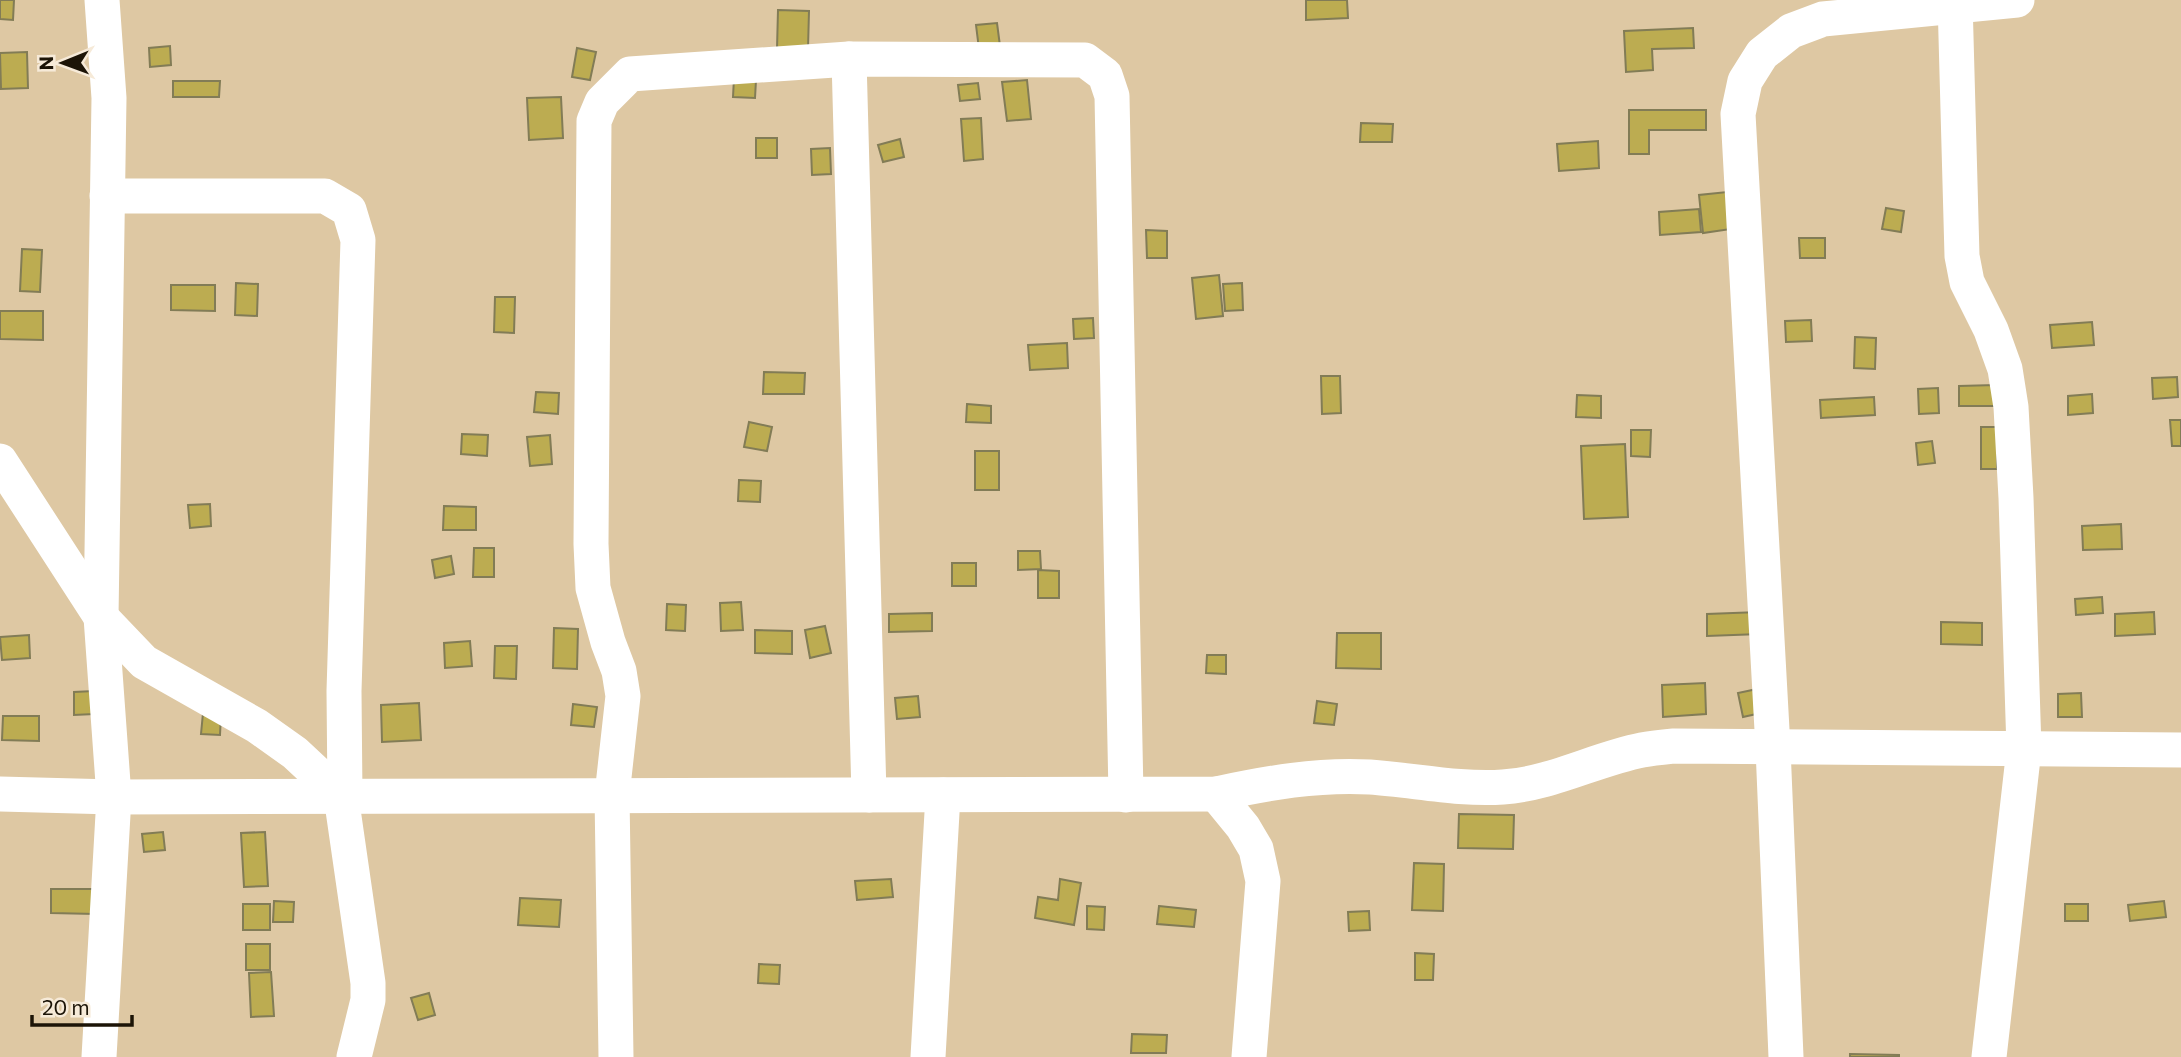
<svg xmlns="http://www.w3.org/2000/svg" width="2181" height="1057" font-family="Commissioner,sans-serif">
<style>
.building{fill:#bcac51;stroke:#827c56;stroke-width:2}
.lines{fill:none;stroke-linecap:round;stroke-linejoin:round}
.minor{stroke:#fff;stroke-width:35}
</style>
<rect width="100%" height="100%" fill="#dec8a3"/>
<g class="building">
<path d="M 0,0 L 14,0 L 13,20 L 0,19 Z"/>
<path d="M 1306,0 L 1347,0 L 1348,18 L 1306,20 Z"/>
<path d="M 778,10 L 809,11 L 808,49 L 777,49 Z"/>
<path d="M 997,23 L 1000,46 L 979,49 L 976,25 Z"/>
<path d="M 1693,28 L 1694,48 L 1652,49 L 1653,70 L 1626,72 L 1624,31 Z"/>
<path d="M 170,46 L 171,65 L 150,67 L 149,48 Z"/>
<path d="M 577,48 L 596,52 L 590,80 L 572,77 Z"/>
<path d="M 27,52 L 28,88 L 1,89 L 0,53 Z"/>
<path d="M 734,78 L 756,80 L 755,98 L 733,97 Z"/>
<path d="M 1027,80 L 1031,119 L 1007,121 L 1002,82 Z"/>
<path d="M 173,81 L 220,81 L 219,97 L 173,97 Z"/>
<path d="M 978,83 L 980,99 L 960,101 L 958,85 Z"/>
<path d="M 561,97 L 563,138 L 529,140 L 527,98 Z"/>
<path d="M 1629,110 L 1706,110 L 1706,130 L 1649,130 L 1649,154 L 1629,154 Z"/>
<path d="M 981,118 L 983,159 L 964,161 L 961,119 Z"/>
<path d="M 1361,123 L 1393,124 L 1392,142 L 1360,142 Z"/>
<rect x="756" y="138" width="21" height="20"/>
<path d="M 900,139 L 904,157 L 883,162 L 878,145 Z"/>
<path d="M 1598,141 L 1599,168 L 1559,171 L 1557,144 Z"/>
<path d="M 830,148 L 831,174 L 812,175 L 811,149 Z"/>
<path d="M 1727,192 L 1731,229 L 1703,233 L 1699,195 Z"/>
<path d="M 1886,208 L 1904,211 L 1901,232 L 1882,229 Z"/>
<path d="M 1699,209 L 1701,232 L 1660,235 L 1659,212 Z"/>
<path d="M 1146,230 L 1167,231 L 1167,258 L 1147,258 Z"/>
<path d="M 1799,238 L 1825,238 L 1825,258 L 1800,258 Z"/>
<path d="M 22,249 L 42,250 L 40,292 L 20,291 Z"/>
<path d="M 1219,275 L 1223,316 L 1196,319 L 1192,278 Z"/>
<path d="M 236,283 L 258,284 L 257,316 L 235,315 Z"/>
<path d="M 1242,283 L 1243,310 L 1225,311 L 1223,284 Z"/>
<path d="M 171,285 L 215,285 L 215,311 L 171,310 Z"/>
<path d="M 495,297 L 515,297 L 514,333 L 494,332 Z"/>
<path d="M 0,311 L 43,311 L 43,340 L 0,339 Z"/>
<path d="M 1093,318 L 1094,338 L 1074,339 L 1073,319 Z"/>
<path d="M 1811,320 L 1812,341 L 1786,342 L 1785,321 Z"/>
<path d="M 2092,322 L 2094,345 L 2052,348 L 2050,325 Z"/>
<path d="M 1855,337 L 1876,338 L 1875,369 L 1854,368 Z"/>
<path d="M 1067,343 L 1068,368 L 1030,370 L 1028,345 Z"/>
<path d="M 764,372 L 805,373 L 804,394 L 763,394 Z"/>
<path d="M 1321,376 L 1340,376 L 1341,413 L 1322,414 Z"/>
<path d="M 2177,377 L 2178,397 L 2153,399 L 2152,378 Z"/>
<path d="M 1995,385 L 1994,406 L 1959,406 L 1959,386 Z"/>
<path d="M 1938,388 L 1939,413 L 1919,414 L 1918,389 Z"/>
<path d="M 536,392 L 559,393 L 558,414 L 534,412 Z"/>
<path d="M 2092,394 L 2093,413 L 2068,415 L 2068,396 Z"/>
<path d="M 1577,395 L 1601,396 L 1601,418 L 1576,417 Z"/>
<path d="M 1874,397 L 1875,415 L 1821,418 L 1820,400 Z"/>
<path d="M 967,404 L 991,406 L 991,423 L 966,422 Z"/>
<path d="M 2170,420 L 2181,420 L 2181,446 L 2172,446 Z"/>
<path d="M 749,422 L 772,427 L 767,451 L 744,447 Z"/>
<rect x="1981" y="427" width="16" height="42"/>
<path d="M 1631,430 L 1651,430 L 1650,457 L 1631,456 Z"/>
<path d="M 462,434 L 488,435 L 487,456 L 461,454 Z"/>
<path d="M 550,435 L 552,464 L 530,466 L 527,437 Z"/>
<path d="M 1932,441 L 1935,463 L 1918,465 L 1916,443 Z"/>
<path d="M 1625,444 L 1628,517 L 1584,519 L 1581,446 Z"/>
<rect x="975" y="451" width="24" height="39"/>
<path d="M 739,480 L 761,481 L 760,502 L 738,501 Z"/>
<path d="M 210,504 L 211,526 L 190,528 L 188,505 Z"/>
<path d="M 444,506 L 476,507 L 476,530 L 443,530 Z"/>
<path d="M 2121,524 L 2122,549 L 2083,550 L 2082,526 Z"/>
<path d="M 474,548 L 494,548 L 494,577 L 473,577 Z"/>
<path d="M 1018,551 L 1040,551 L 1041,569 L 1018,570 Z"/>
<path d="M 451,556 L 454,574 L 435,578 L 432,560 Z"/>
<rect x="952" y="563" width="24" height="23"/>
<path d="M 1038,570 L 1059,571 L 1059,598 L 1038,598 Z"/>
<path d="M 2102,597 L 2103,613 L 2076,615 L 2075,599 Z"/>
<path d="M 741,602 L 743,630 L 721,631 L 720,603 Z"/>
<path d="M 667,604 L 686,605 L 685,631 L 666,630 Z"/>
<path d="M 1759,612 L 1760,634 L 1707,636 L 1707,614 Z"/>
<path d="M 2154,612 L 2155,634 L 2115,636 L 2115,614 Z"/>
<path d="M 932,613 L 932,631 L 889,632 L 889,614 Z"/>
<path d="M 1941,622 L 1982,623 L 1982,645 L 1941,644 Z"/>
<path d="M 825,626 L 831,653 L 810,658 L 805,630 Z"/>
<path d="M 554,628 L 578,629 L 577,669 L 553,668 Z"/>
<path d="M 755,630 L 792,631 L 792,654 L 755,653 Z"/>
<path d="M 1337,633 L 1381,633 L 1381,669 L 1336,668 Z"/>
<path d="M 29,635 L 30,658 L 2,660 L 0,637 Z"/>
<path d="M 470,641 L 472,666 L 445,668 L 444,643 Z"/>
<path d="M 495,646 L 517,646 L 516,679 L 494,678 Z"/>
<path d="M 1207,655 L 1226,655 L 1226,674 L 1206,673 Z"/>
<path d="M 1705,683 L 1706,714 L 1663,717 L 1662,685 Z"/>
<path d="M 1757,689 L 1761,713 L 1743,717 L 1738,693 Z"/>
<path d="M 94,691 L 94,714 L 74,715 L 74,692 Z"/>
<path d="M 2081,693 L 2082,717 L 2058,717 L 2058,694 Z"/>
<path d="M 918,696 L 920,717 L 897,719 L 895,698 Z"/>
<path d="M 1317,701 L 1337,704 L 1334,725 L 1314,723 Z"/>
<path d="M 419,703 L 421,740 L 382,742 L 381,705 Z"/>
<path d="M 573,704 L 597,707 L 594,727 L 571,725 Z"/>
<path d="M 203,713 L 221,715 L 220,735 L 201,734 Z"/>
<path d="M 3,716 L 39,716 L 39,741 L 2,740 Z"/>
<path d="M 1459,814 L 1514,815 L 1513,849 L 1458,848 Z"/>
<path d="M 163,832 L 165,850 L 144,852 L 142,834 Z"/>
<path d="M 265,832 L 268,886 L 244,887 L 241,833 Z"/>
<path d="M 1414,863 L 1444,864 L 1443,911 L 1412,910 Z"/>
<path d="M 891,879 L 893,897 L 857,900 L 855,881 Z"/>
<path d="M 1060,879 L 1081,883 L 1074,925 L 1035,918 L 1038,897 L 1058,900 Z"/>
<path d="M 51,889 L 95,889 L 95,914 L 51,913 Z"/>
<path d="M 520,898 L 561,900 L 559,927 L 518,925 Z"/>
<path d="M 274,901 L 294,902 L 293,922 L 273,922 Z"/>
<path d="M 2164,901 L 2166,917 L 2130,921 L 2128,905 Z"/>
<rect x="243" y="904" width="27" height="26"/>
<rect x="2065" y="904" width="23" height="17"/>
<path d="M 1087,906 L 1105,907 L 1104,930 L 1087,929 Z"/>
<path d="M 1159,906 L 1196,910 L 1194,927 L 1157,924 Z"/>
<path d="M 1369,911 L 1370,930 L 1349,931 L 1348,912 Z"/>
<rect x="246" y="944" width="24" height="26"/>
<path d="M 1415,953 L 1434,954 L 1433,980 L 1415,980 Z"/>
<path d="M 759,964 L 780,965 L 779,984 L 758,983 Z"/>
<path d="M 271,972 L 274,1016 L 251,1017 L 249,973 Z"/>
<path d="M 429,993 L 435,1015 L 418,1020 L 411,998 Z"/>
<path d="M 1132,1034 L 1167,1035 L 1166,1053 L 1131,1053 Z"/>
<path d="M 1850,1054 L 1899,1055 L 1899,1057 L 1850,1057 Z"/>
</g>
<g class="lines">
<g class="minor">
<path d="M 1955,0 L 1962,256 L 1967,282 L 1991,330 L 2005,369 L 2011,407 L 2016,498 L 2024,749 L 1989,1057"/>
<path d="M 849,59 L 869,795"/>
<path d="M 107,196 L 325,196 L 349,210 L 358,240 L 344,691 L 345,796"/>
<path d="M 0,461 L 101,617 L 144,662 L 257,726 L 295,753 L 341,796 L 368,983 L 368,1000 L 354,1057"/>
<path d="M 0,794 L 114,797 L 1216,794 C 1268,783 1317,774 1370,777 C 1414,780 1459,790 1503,787 C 1551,784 1596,759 1642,750 C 1653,748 1664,747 1674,746 L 2181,750"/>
<path d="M 1216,794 L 1243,827 L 1256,849 L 1263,881 L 1249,1057"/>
<path d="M 99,1057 L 114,797 L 101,617 L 109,98 L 102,0"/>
<path d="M 616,1057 L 612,795 L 623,696 L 619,671 L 608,642 L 593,588 L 591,544 L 594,121 L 602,102 L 630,74 L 849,59 L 1085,60 L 1105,75 L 1112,96 L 1126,795"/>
<path d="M 928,1057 L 943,795"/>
<path d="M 1786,1057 L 1773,748 L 1738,114 L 1745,81 L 1762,54 L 1791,31 L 1823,19 L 2017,0"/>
</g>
</g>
<g transform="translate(63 63) rotate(269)" stroke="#f6ead8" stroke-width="5" paint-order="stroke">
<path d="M0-5L12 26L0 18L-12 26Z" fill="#1c1407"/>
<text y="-10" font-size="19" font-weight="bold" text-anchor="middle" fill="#1c1407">N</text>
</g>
<path d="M32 1015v10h100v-10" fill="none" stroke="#1c1407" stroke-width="3.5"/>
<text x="42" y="1015" font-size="21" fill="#1c1407" stroke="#f6ead8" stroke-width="5" paint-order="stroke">20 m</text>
</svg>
